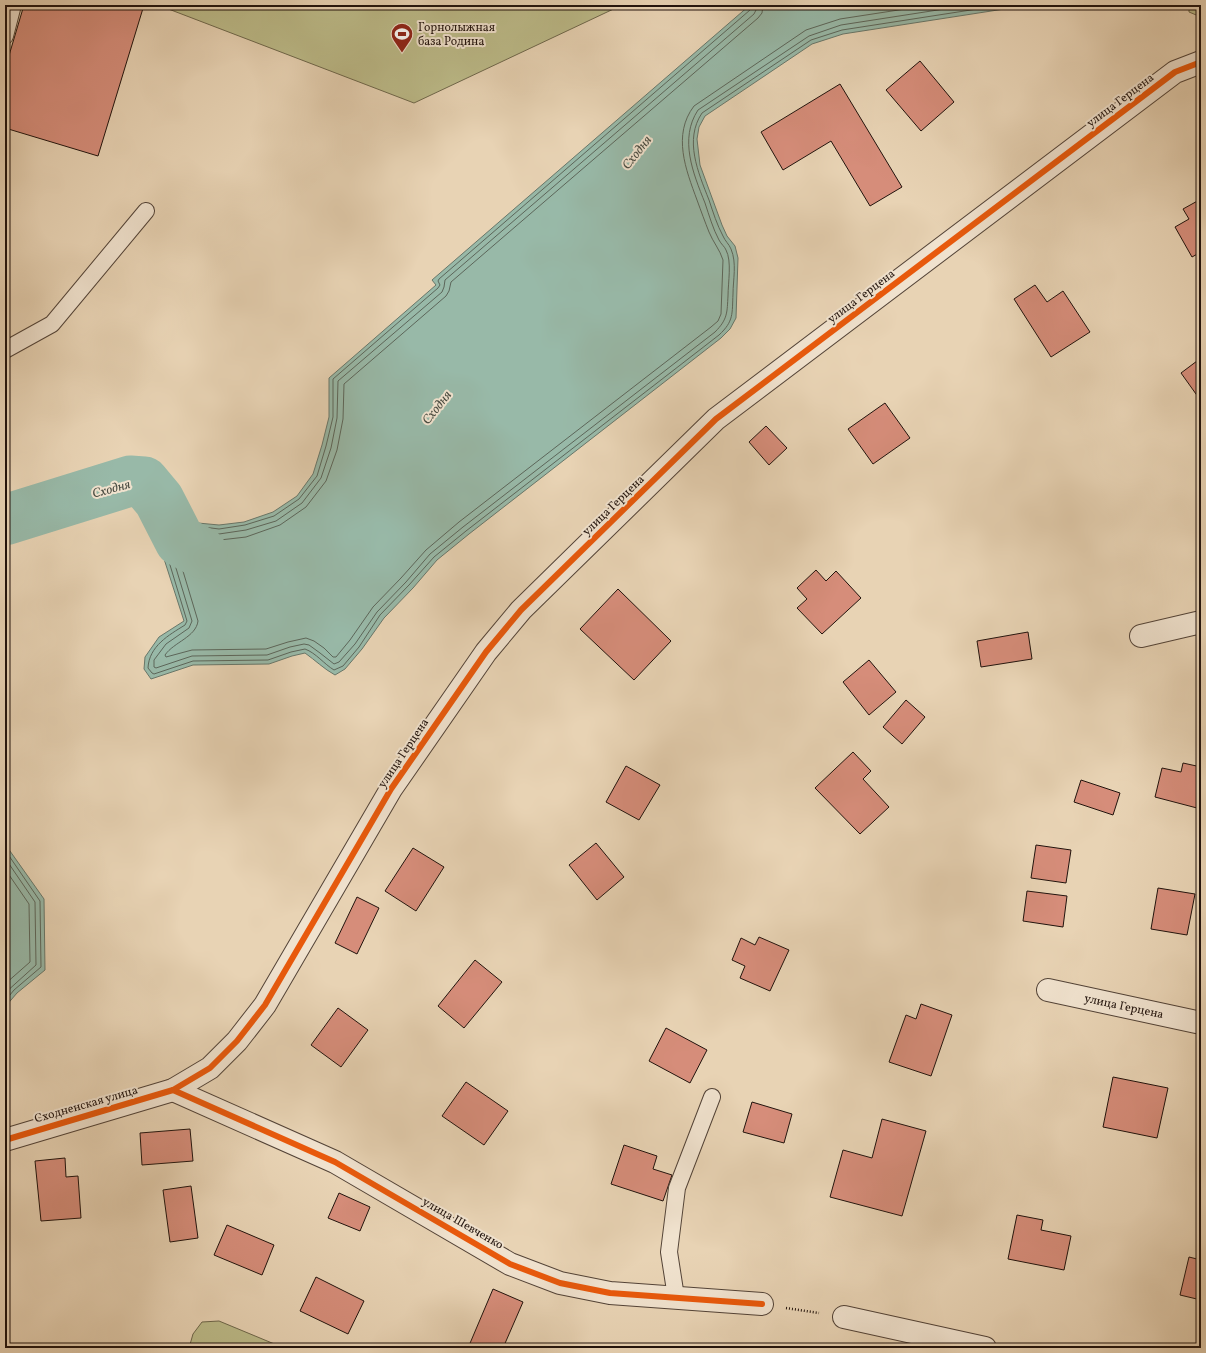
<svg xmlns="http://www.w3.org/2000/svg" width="1206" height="1353" font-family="Vollkorn,serif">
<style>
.green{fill:#bcbb89;stroke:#6e674b}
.water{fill:#98b9a8;stroke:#68776a}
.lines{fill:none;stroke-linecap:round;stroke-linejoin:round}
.shore{stroke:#5c665a;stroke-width:1}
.river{stroke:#98b9a8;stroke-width:51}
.building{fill:#d68d7a;stroke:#21130d}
.lane-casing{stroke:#534337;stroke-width:18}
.street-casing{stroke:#534337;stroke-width:24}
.path{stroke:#21130d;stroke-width:2.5;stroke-dasharray:1 2;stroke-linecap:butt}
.lane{stroke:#f0e2ce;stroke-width:16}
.street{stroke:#f0e2ce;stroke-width:22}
.cycleway-casing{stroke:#f0e2ce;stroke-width:8}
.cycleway{stroke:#e8590c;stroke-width:6}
.labels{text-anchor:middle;stroke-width:4;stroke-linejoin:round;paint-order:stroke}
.poi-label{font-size:12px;fill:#21130d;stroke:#f0e2ce;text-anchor:start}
.street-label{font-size:12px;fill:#21130d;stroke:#f0e2ce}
.water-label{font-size:13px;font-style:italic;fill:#4b4d43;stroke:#f0e2ce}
</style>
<rect width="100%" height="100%" fill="#e8d3b4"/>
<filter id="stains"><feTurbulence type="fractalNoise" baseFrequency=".005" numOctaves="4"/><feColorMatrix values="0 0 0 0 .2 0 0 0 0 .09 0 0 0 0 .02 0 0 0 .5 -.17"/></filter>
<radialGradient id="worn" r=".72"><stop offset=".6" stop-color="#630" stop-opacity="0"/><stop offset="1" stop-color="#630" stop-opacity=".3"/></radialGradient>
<g class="green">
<path d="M 158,5 L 622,5 L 414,103 Z"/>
<path d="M 1189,5 L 1201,5 L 1201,17 L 1189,12 Z"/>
<path d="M 219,1321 L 284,1348 L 189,1348 L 193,1334 L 202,1322 Z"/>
</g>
<g class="water">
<path d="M 750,5 L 1030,5 L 843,34 L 812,44 L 705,116 L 699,127 L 697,139 L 700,165 L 722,225 L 727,236 L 735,246 L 738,258 L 736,318 L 730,329 L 721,338 L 469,534 L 437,560 L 413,588 L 384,618 L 362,649 L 345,669 L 335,675 C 324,669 315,660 305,653 L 292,656 L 269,664 L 193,665 L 151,679 L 144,669 L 145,657 L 159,637 L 184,621 L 147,506 L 166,497 L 176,510 L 198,523 L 219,525 L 244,522 L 273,512 L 297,496 L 313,474 L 322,445 L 329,417 L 329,378 L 436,285 L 432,280 Z"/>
<path d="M 5,844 L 44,899 L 45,970 L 17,993 L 5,1007 Z"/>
</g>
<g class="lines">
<g class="shore">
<path d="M 752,5 L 750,10 L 439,279 L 438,281 L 440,285 L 438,288 L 333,379 L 333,417 L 326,446 L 317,476 L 299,499 L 274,516 L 245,525 L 219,529 L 196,526 L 174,514 L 165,503 L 153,507 L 153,509 L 187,621 L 185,625 C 169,635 149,646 148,668 L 152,673 L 154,674 L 193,661 L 268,660 L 291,652 L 305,649 C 316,653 324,664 334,670 L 343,666 L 359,647 L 380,615 L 409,585 L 434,557 L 466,531 L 719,335 C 734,321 732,314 733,294 C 733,280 737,263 731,249 C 729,244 725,241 723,236 C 717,225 713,212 709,200 C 698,172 684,140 702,113 L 811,40 L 842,30 L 1003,5"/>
<path d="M 757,5 L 756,10 L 754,14 L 445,280 L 444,287 L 442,292 L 338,381 L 337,418 L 331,448 L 321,478 L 302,503 L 276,521 L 246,530 L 219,534 L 194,531 L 171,517 L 164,509 L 159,510 L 159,512 L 192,621 L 189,628 L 166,644 L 154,660 L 154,667 L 156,668 L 192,656 L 267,655 L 290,647 L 304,644 L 309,645 L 320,653 L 334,664 L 339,662 L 355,644 L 377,612 L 406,582 L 430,554 L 463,527 L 715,332 C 728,319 727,312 728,296 C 728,283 732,261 726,250 C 725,247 721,244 719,240 C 713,229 709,215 705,203 C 693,173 679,139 698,110 L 809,36 L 841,25 L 970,5"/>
<path d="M 763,5 L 762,13 L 758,18 L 451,282 L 449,291 L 446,296 L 344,384 L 343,419 L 337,450 L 326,481 L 306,507 L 280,525 L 246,537 L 220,540 L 196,538 L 173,526 L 171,526 L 170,528 L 198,621 C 196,637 174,642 165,655 L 166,657 L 192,650 L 266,649 L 288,642 L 306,638 L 314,641 L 324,648 L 333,657 L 336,657 L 350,640 L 373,607 L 401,578 L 426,550 L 459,522 L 711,327 L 718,321 L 721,314 L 723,260 C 720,250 713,242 709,232 C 705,222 701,211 697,200 C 686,170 672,135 694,106 L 806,30 L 840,19 L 931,5"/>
<path d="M 5,850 L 40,901 L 41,967 L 14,990 L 5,1001"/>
<path d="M 5,858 L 35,902 L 36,965 L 5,993"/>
<path d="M 5,869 L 29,904 L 30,962 L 5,984"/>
</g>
<path class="river" d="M 5,520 L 130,481 L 144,482 L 159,500 L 180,541 L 202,553"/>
</g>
<g class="building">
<path d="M 24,5 L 144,5 L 98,156 L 5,128 L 5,69 Z"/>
<path d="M 920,61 L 954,102 L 921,131 L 886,90 Z"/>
<path d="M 840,84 L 902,187 L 870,206 L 831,141 L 783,170 L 761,132 Z"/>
<path d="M 1201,199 L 1201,252 L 1192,257 L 1175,227 L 1189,219 L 1183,209 Z"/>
<path d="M 1035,285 L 1047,302 L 1063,291 L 1090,332 L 1051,357 L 1014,299 Z"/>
<path d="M 1201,358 L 1201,401 L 1181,373 Z"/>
<path d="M 885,403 L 910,438 L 873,464 L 848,429 Z"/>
<path d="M 766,426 L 787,448 L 769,465 L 749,442 Z"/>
<path d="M 816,570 L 826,581 L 836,571 L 861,598 L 822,634 L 797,608 L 807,599 L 797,588 Z"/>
<path d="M 618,589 L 671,641 L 634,680 L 580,629 Z"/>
<path d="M 1028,632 L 1032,659 L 981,667 L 977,641 Z"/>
<path d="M 869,660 L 896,692 L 869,715 L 843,682 Z"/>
<path d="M 906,700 L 925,717 L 902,744 L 883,727 Z"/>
<path d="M 853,752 L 871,771 L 863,779 L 889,807 L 860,834 L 815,788 Z"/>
<path d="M 1183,763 L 1201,767 L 1201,790 L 1197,808 L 1155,797 L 1162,768 L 1181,772 Z"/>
<path d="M 626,766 L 660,785 L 639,820 L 606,802 Z"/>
<path d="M 1081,780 L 1120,793 L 1113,815 L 1074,802 Z"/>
<path d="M 596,843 L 624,877 L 597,900 L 569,865 Z"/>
<path d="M 1036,845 L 1071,850 L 1066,883 L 1031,878 Z"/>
<path d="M 413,848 L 444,867 L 416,911 L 385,891 Z"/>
<path d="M 1158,888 L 1195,894 L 1187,935 L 1151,929 Z"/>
<path d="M 1027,891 L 1067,896 L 1063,927 L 1023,921 Z"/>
<path d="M 357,897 L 379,908 L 357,954 L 335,943 Z"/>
<path d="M 1201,905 L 1201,928 L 1198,927 Z"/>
<path d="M 759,937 L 789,950 L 770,991 L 740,978 L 745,966 L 732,960 L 741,938 L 755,945 Z"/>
<path d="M 475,960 L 502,982 L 464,1028 L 438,1006 Z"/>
<path d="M 921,1004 L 952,1015 L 931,1076 L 889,1062 L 906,1015 L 916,1019 Z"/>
<path d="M 338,1008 L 368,1030 L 341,1067 L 311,1045 Z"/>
<path d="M 666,1028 L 707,1050 L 690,1083 L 649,1061 Z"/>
<path d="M 1113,1077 L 1168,1088 L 1157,1138 L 1103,1127 Z"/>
<path d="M 466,1082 L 508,1111 L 484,1145 L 442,1116 Z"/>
<path d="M 752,1102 L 792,1114 L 784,1143 L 743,1132 Z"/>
<path d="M 882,1119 L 926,1131 L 902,1216 L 830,1197 L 843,1150 L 872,1158 Z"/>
<path d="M 190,1129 L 193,1161 L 142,1165 L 140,1133 Z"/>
<path d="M 624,1145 L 657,1156 L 653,1169 L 672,1175 L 663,1201 L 611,1184 Z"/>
<path d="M 65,1158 L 66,1177 L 78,1176 L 81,1218 L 41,1221 L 35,1161 Z"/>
<path d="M 191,1186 L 198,1238 L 170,1242 L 163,1190 Z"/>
<path d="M 339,1193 L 370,1207 L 360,1231 L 328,1218 Z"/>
<path d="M 1017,1215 L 1043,1220 L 1041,1230 L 1071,1236 L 1064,1270 L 1008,1259 Z"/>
<path d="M 227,1225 L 274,1245 L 262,1275 L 214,1255 Z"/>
<path d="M 1189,1257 L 1201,1260 L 1201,1300 L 1180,1295 Z"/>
<path d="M 316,1277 L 364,1301 L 348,1334 L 300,1311 Z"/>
<path d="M 493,1289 L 523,1302 L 503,1348 L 468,1348 Z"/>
</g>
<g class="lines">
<g class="lane-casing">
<g id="lane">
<path d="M 5,36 L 13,5"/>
<path d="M 5,350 L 52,324 L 146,211"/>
<path d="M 676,1297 L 669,1252 L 677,1188 L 712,1097"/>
</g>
</g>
<g class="street-casing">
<g id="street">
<path d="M 1141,636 L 1201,622"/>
<path d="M 1048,990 L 1201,1023"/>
<path d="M 173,1090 L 335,1162 L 510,1264 L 560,1283 L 610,1293 L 762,1304"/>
<path d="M 5,1140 L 173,1090 L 210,1068 L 237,1041 L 265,1005 L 391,789 L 486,652 L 521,610 L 716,419 L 1175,72 L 1201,62"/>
<path d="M 844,1317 L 985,1348"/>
</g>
</g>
<path class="path" d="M 786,1308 L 819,1313"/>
<use href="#lane" class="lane"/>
<use href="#street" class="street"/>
<g class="cycleway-casing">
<g id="cycleway">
<path d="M 173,1090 L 335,1162 L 510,1264 L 560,1283 L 610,1293 L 762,1304"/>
<path d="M 5,1140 L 173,1090 L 210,1068 L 237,1041 L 265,1005 L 391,789 L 486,652 L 521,610 L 716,419 L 1175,72 L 1201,62"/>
</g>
</g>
<use href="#cycleway" class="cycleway"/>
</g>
<defs>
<g id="stadium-pin" transform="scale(1.15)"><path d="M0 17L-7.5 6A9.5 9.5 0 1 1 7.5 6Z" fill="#8f2418" stroke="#f0e2ce"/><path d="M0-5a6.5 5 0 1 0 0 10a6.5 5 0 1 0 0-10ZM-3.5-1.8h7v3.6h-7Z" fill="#fff"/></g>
</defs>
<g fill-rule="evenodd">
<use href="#stadium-pin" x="402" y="34"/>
</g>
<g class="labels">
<g class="poi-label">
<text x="418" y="31">Горнолыжная<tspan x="418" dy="14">база Родина</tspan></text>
</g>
<g class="street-label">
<text transform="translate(1120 100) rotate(-37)" y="4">улица Герцена</text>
<text transform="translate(861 296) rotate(-37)" y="4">улица Герцена</text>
<text transform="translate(613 505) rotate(-44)" y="4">улица Герцена</text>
<text transform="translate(403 753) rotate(-56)" y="4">улица Герцена</text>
<text transform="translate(1124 1006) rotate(12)" y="4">улица Герцена</text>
<text transform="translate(86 1104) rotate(-16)" y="4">Сходненская улица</text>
<text transform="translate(463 1223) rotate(30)" y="4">улица Шевченко</text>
</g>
<g class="water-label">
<text transform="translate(636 152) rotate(-52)" y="5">Сходня</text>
<text transform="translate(436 407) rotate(-52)" y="5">Сходня</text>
<text transform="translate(111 488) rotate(-15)" y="5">Сходня</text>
</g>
</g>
<rect width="1206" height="1353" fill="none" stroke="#e8d3b4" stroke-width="20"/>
<rect x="6" y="6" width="1194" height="1341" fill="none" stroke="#21130d" stroke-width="2"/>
<rect x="10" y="10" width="1186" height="1333" fill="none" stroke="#21130d"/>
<rect width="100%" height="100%" filter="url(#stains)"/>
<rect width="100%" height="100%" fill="url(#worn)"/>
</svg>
